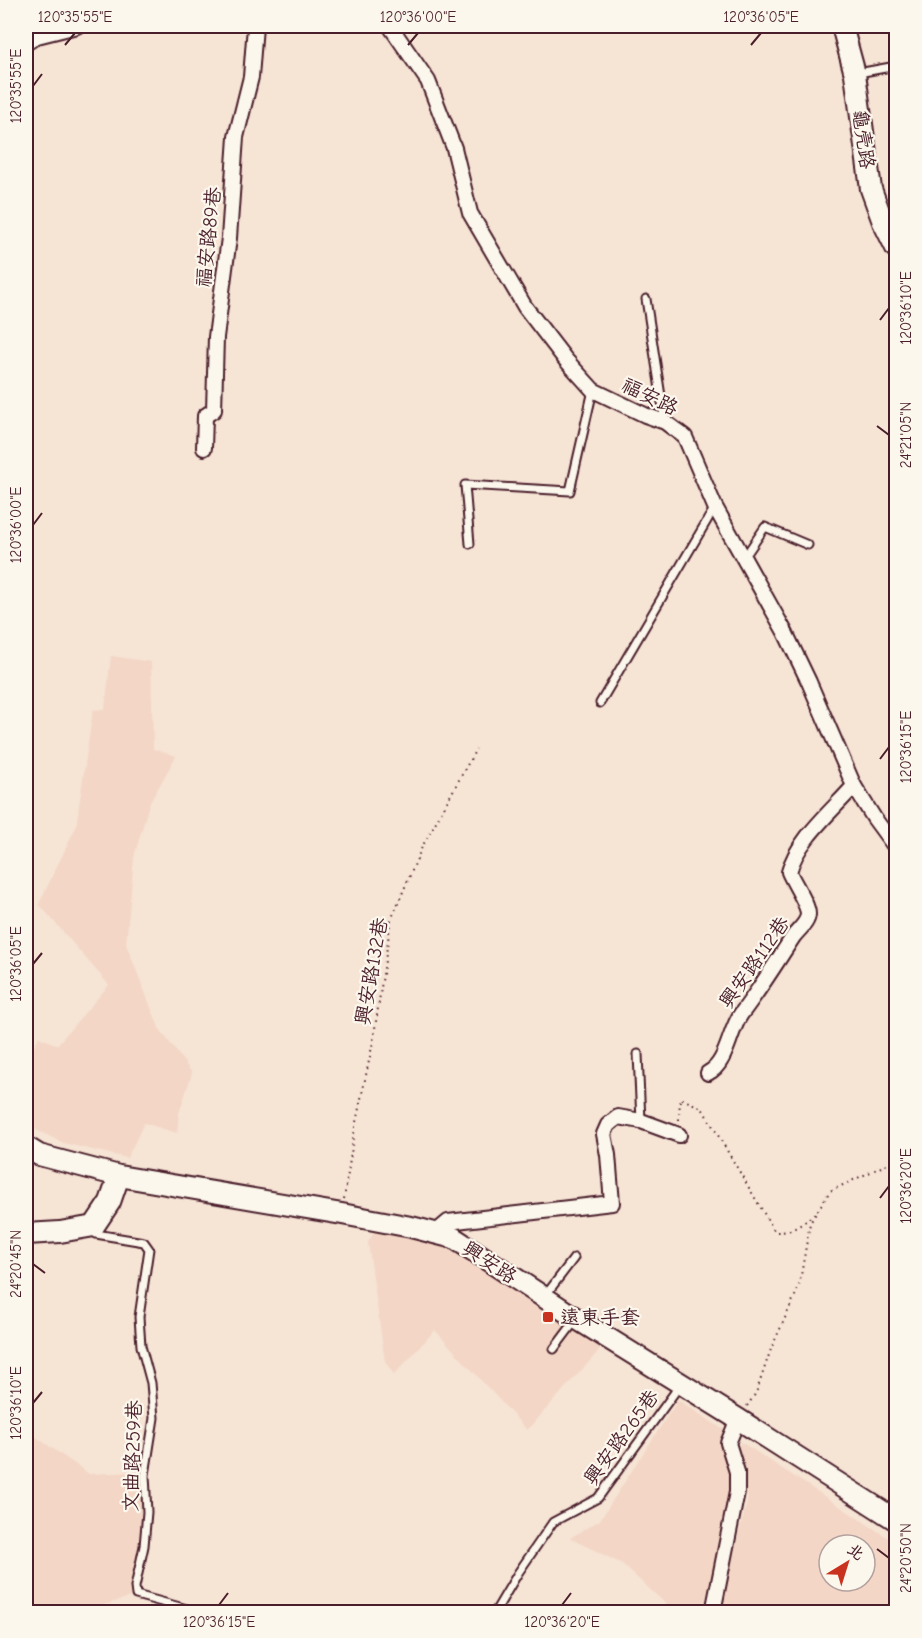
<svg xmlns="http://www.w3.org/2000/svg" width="922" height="1638" font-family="'Comic Neue','LXGW WenKai TC',sans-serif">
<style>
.built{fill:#f3d6c5;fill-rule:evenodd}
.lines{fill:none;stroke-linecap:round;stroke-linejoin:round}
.lane-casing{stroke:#4a1f2b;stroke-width:11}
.street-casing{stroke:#4a1f2b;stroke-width:18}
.secondary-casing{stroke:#4a1f2b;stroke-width:24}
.path{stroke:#4a1f2b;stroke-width:2;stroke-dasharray:1.5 4.5;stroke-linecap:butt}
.lane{stroke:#fbf7ec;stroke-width:7}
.street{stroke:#fbf7ec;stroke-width:14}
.secondary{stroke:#fbf7ec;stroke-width:20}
.ticks{fill:none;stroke:#4a1f2b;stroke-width:2}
.poi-dot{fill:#c8321e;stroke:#fbf7ec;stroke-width:2}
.labels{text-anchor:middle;stroke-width:4.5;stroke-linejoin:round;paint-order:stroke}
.street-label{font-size:20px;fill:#4a1f2b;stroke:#fbf7ec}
.poi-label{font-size:20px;fill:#4a1f2b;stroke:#fbf7ec;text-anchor:start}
.neatline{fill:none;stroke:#4a1f2b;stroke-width:2}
.ticks-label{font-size:15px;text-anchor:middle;fill:#4a1f2b}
</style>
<rect width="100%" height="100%" fill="#f6e4d5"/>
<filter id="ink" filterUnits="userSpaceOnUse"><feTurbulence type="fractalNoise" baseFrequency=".0167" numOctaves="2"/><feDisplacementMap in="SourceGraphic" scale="12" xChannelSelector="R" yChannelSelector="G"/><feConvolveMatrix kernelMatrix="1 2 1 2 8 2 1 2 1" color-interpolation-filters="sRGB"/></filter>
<g filter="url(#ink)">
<g class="built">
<path d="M 111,656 L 151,662 L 153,749 L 176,756 L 149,804 L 134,857 L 126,944 L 159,1028 L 192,1073 L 179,1113 L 177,1133 L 144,1123 L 127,1158 L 64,1143 L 26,1125 L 26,1061 L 39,1037 L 57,1045 L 109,985 L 39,904 L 76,827 L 93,710 L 105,709 Z"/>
<path d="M 379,1225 L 458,1245 L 607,1342 L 527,1430 L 435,1330 L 394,1375 L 385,1361 L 368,1242 Z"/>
<path d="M 678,1400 L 724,1430 L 730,1496 L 703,1612 L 675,1612 L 622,1564 L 570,1538 L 600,1520 Z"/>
<path d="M 26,1430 L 89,1474 L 139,1472 L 143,1534 L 130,1597 L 81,1612 L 26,1612 Z"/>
<path d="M 741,1442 L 896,1543 L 896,1612 L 719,1612 L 748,1498 L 737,1449 ZM 829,1545 L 865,1545 L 865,1581 L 829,1581 Z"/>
</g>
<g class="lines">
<g class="lane-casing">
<g id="lane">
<path d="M 858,73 L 896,66"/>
<path d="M 646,299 L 665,422"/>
<path d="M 470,544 L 465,485 L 570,491 L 593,390"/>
<path d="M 744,558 L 765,527 L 808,545"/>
<path d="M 600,703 L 715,507"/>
<path d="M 638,1054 L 641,1121"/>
<path d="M 94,1229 L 96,1234 L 144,1242 L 149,1249 L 139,1317 L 141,1346 L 151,1383 L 154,1418 L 145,1475 L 147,1512 L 144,1546 L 135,1587 L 136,1595 L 198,1612"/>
<path d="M 545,1296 L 574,1258"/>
<path d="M 554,1349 L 575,1321"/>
<path d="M 495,1612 L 518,1573 L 553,1522 L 598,1498 L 680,1385"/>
</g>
</g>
<g class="street-casing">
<g id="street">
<path d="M 390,26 L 428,81 L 454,148 L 470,213 L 525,307 L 565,359 L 593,390 L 645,415 L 665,422 L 685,437 L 715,507 L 785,632 L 809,682 L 854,786 L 874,818 L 896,848"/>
<path d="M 26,43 L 37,36 L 77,26"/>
<path d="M 204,448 L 205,416 L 214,410 L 216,337 L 229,238 L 236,137 L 251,77 L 255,26"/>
<path d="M 708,1073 C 727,1064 729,1031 741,1014 C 760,989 776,963 793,937 C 798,930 808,923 808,914 C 808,904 793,882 789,872 C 797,840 832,811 854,786"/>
<path d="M 435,1233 L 448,1222 L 612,1203 L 608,1155 L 604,1134 L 608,1125 L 618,1117 L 641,1121 L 679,1135"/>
<path d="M 713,1612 L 737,1492 L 737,1472 L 728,1443 L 738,1419"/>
</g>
</g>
<g class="secondary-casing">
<g id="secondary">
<path d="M 842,26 L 855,74 L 871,189 L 883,222 L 896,248"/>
<path d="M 26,1147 L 39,1155 L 119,1176 L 342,1214 L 411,1227 L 454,1238 L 577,1319 L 738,1419 L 896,1520"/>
<path d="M 26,1234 L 60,1232 L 94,1226 L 110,1202 L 119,1176"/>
</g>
</g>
<g class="path">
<path d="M 679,1120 L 680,1098 L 702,1108 L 775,1232 C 793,1233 802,1224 815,1213"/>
<path d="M 344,1199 L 355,1127 L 373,1042 L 391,920 L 422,847 L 476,749"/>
<path d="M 747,1406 L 756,1393 L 771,1349 L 799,1287 L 810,1223 L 818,1210 L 830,1191 L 896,1160"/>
</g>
<use href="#lane" class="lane"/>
<use href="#street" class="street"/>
<use href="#secondary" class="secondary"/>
</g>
</g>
<path class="ticks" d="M 65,45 L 75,33M 408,45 L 418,33M 751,45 L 761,33M 33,86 L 42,74M 880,320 L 889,308M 877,426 L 889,435M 33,525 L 42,513M 880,759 L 889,747M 33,964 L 42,953M 880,1198 L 889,1186M 33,1264 L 45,1273M 33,1403 L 42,1392M 877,1549 L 889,1558M 219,1605 L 228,1593M 562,1605 L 571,1593"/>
<rect class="poi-dot" x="542" y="1311" width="12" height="12" rx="3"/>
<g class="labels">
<g class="street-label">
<text transform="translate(864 139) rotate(82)" y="7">龜壳路</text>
<text transform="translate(208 237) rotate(-84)" y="7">福安路89巷</text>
<text transform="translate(650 396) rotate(26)" y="7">福安路</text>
<text transform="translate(754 962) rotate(-55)" y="7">興安路112巷</text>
<text transform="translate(371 971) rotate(-80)" y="7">興安路132巷</text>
<text transform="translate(490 1262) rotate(33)" y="7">興安路</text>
<text transform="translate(621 1437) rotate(-54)" y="7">興安路265巷</text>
<text transform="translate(132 1456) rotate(-88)" y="7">文曲路259巷</text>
</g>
<g class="poi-label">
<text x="560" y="1324">遠東手套</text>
</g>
</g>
<rect width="922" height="1638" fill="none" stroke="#fbf7ec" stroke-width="66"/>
<g transform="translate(847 1563) rotate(38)"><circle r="28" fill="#fbf7ec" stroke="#b4a19f" stroke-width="1.5"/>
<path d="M0-4.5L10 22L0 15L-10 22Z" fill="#c8321e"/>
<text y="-9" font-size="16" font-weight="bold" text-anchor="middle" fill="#4a1f2b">北</text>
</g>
<rect x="33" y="33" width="856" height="1572" class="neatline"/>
<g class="ticks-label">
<text x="75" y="22">120°35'55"E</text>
<text x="418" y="22">120°36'00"E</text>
<text x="761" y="22">120°36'05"E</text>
<text transform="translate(16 86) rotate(-90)" y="5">120°35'55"E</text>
<text transform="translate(906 308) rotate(-90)" y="5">120°36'10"E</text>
<text transform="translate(906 435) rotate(-90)" y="5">24°21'05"N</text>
<text transform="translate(16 525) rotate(-90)" y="5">120°36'00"E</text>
<text transform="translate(906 747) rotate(-90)" y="5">120°36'15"E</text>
<text transform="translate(16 964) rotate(-90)" y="5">120°36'05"E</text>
<text transform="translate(906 1186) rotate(-90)" y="5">120°36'20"E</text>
<text transform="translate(16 1264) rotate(-90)" y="5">24°20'45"N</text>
<text transform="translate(16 1403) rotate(-90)" y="5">120°36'10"E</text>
<text transform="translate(906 1558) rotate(-90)" y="5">24°20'50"N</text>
<text x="219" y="1627">120°36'15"E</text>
<text x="562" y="1627">120°36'20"E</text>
</g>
</svg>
